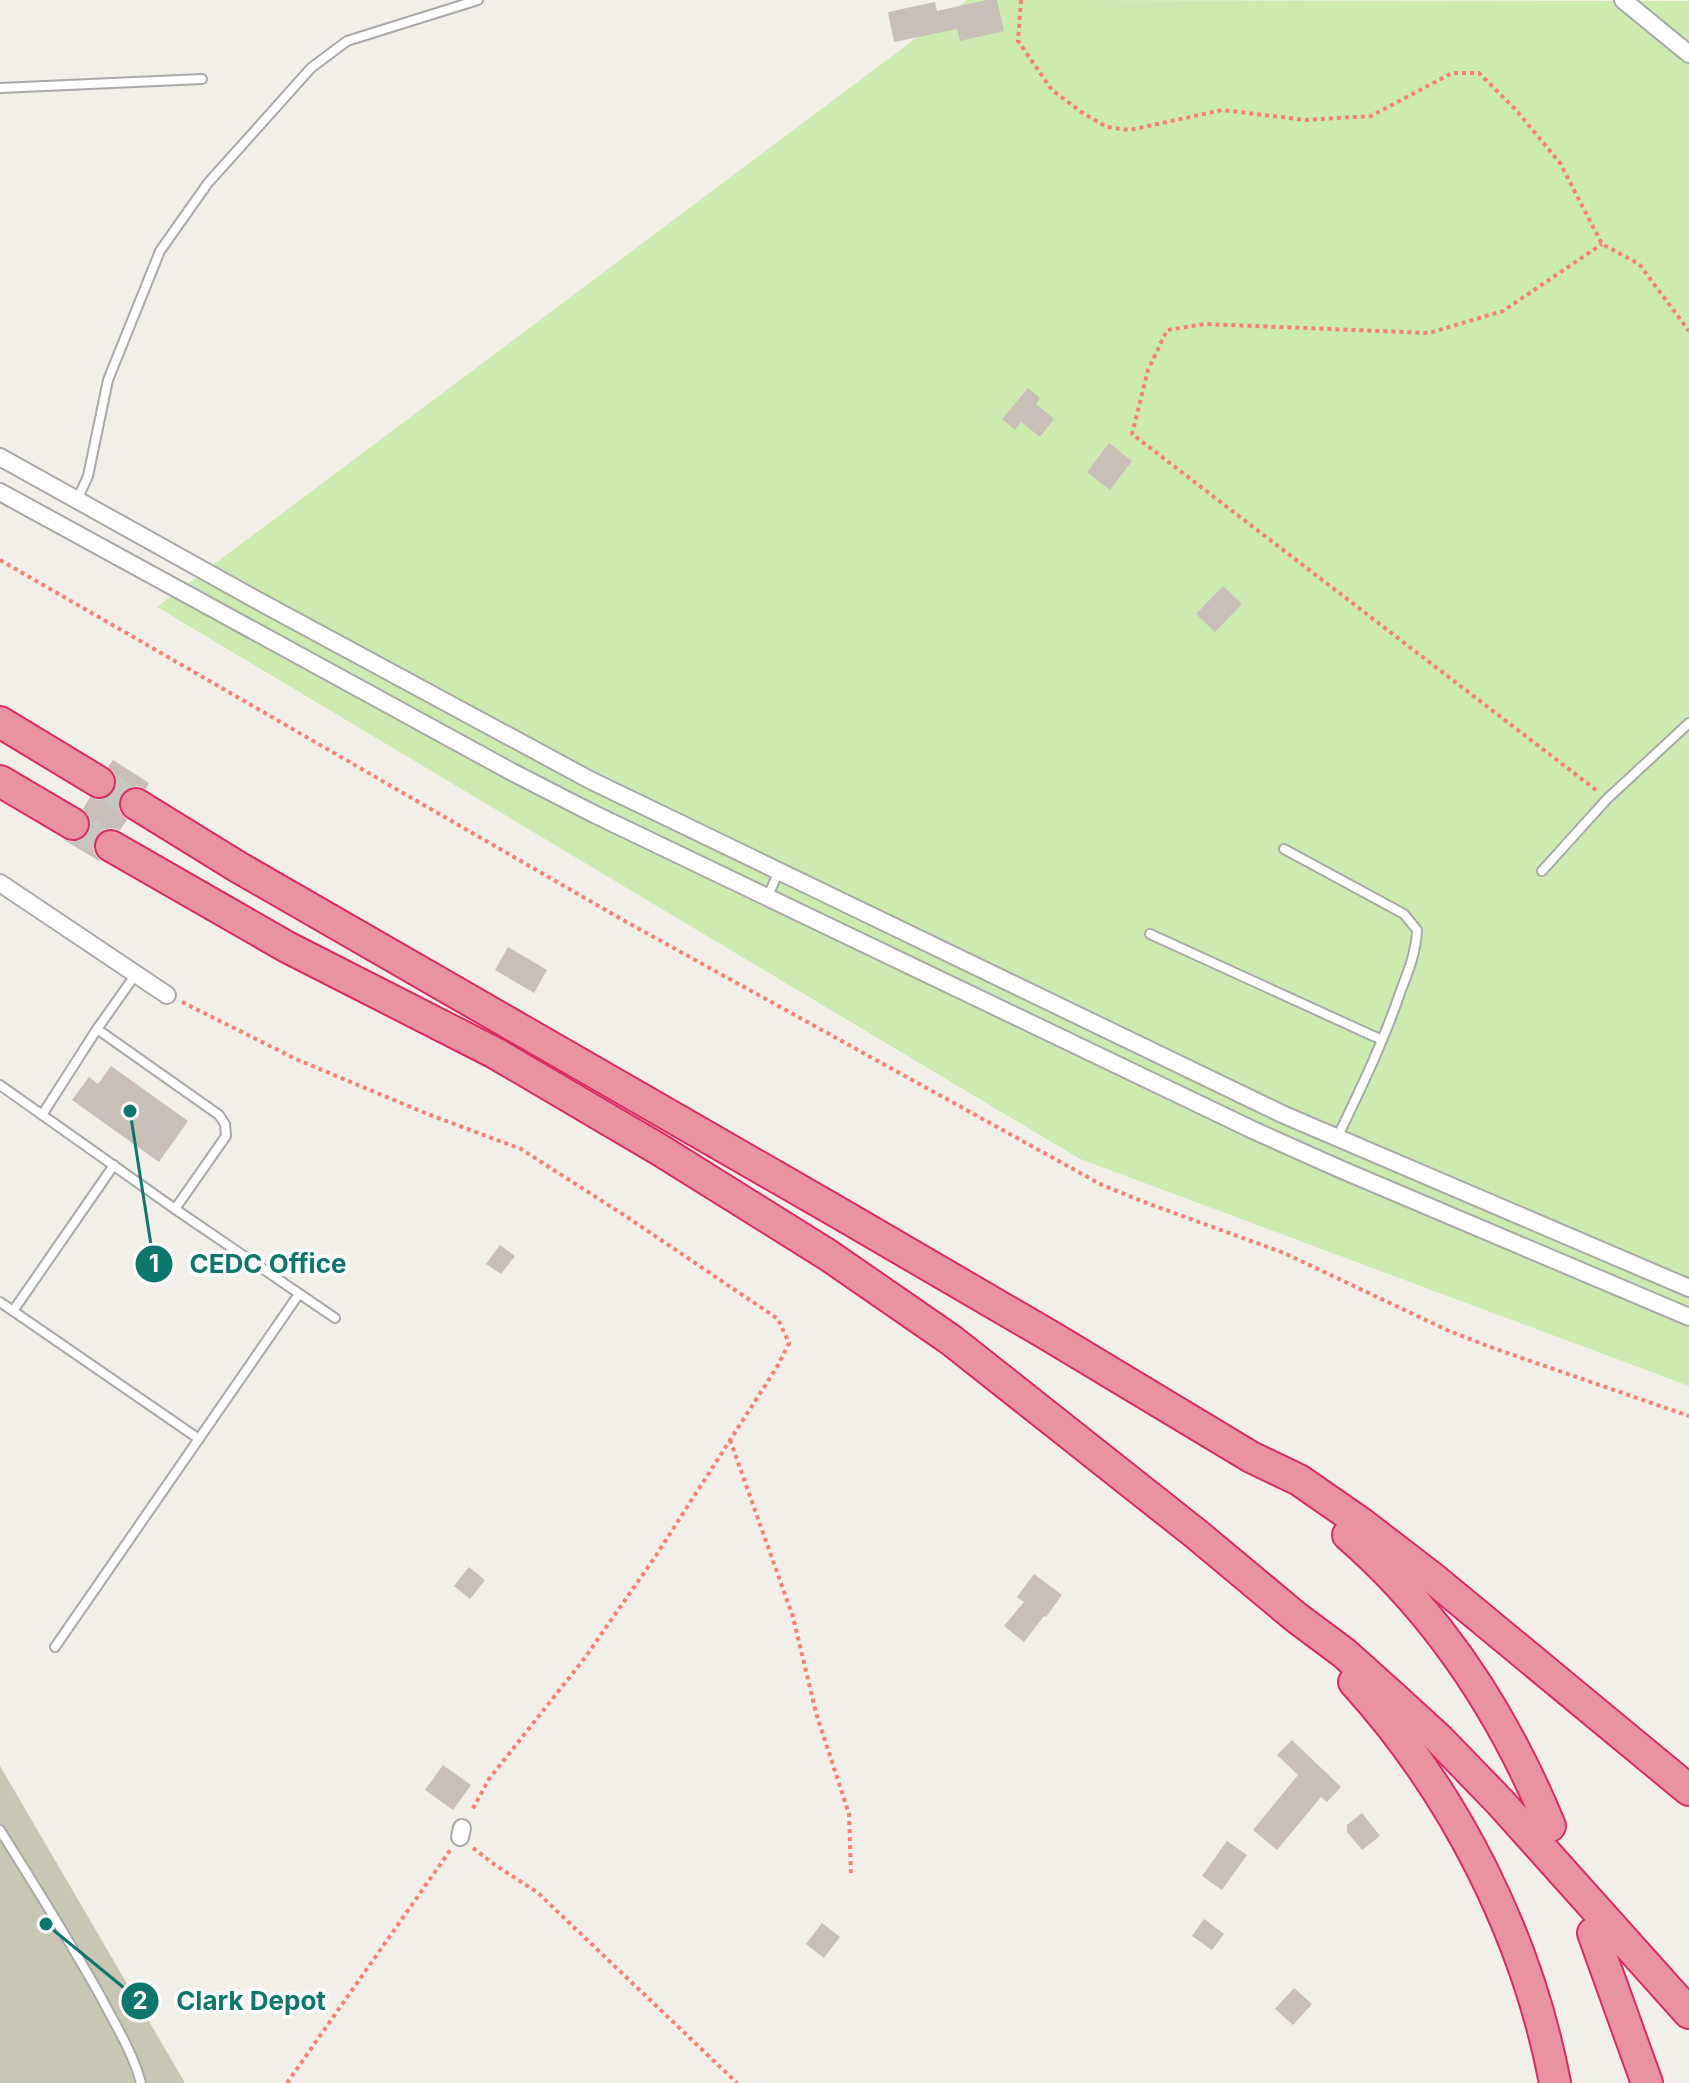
<svg xmlns="http://www.w3.org/2000/svg" width="1689" height="2083" font-family="Inter,sans-serif">
<style>
.construction{fill:#c7c7b4}
.grass{fill:#cdebb0}
.building{fill:#c7bfb8}
.lines{fill:none;stroke-linecap:round;stroke-linejoin:round}
.highway-tunnel{stroke:#c8c6c1;stroke-width:30;stroke-dasharray:30 15;stroke-linecap:butt}
.lane-casing{stroke:#a9a9a9;stroke-width:12}
.street-casing{stroke:#a9a9a9;stroke-width:20}
.highway-casing{stroke:#dc2a67;stroke-width:34}
.path{stroke:#fa8072;stroke-width:4;stroke-dasharray:4 4;stroke-linecap:butt}
.lane{stroke:#fff;stroke-width:8}
.street{stroke:#fff;stroke-width:16}
.highway{stroke:#e892a2;stroke-width:30}
.leader{fill:none;stroke:#0f766e;stroke-width:3}
.callout-dot{fill:#0f766e;stroke:#fff;stroke-width:3}
.mark-label{font-size:24px;text-anchor:middle;font-weight:bold;fill:#fff}
.callout-label{font-size:26px;text-anchor:middle;font-weight:bold;fill:#0f766e;stroke:#fff;stroke-width:7;stroke-linejoin:round;paint-order:stroke}
</style>
<rect width="100%" height="100%" fill="#f2efe9"/>
<path class="construction" d="M 0,1766 L 185,2083 L 0,2083 Z"/>
<path class="grass" d="M 967,0 L 1689,1 L 1689,1386 L 1080,1159 L 157,607 Z"/>
<g class="building">
<path d="M 987,0 L 997,0 L 1004,31 L 960,41 L 957,29 L 894,42 L 888,12 L 935,2 L 937,11 Z"/>
<path d="M 1028,388 L 1040,398 L 1036,404 L 1054,419 L 1040,437 L 1021,422 L 1015,430 L 1002,419 Z"/>
<path d="M 1109,443 L 1132,461 L 1110,490 L 1087,472 Z"/>
<path d="M 1223,586 L 1242,604 L 1215,632 L 1196,614 Z"/>
<path d="M 113,760 L 149,783 L 146,789 L 137,786 L 128,788 L 120,795 L 118,804 L 120,812 L 127,820 L 120,830 L 110,828 L 103,830 L 96,836 L 93,847 L 95,854 L 101,862 L 64,840 L 74,842 L 81,840 L 88,834 L 91,823 L 88,815 L 83,809 L 90,797 L 99,800 L 108,797 L 114,792 L 117,782 L 114,773 L 108,767 Z"/>
<path d="M 508,947 L 547,970 L 534,993 L 495,970 Z"/>
<path d="M 111,1066 L 188,1121 L 159,1162 L 72,1100 L 89,1077 L 98,1084 Z"/>
<path d="M 500,1245 L 515,1256 L 501,1274 L 486,1264 Z"/>
<path d="M 469,1567 L 485,1580 L 470,1599 L 454,1586 Z"/>
<path d="M 1034,1574 L 1062,1595 L 1046,1617 L 1044,1616 L 1024,1642 L 1004,1626 L 1024,1602 L 1017,1597 Z"/>
<path d="M 1292,1740 L 1341,1787 L 1327,1802 L 1321,1797 L 1277,1850 L 1253,1830 L 1298,1775 L 1277,1755 Z"/>
<path d="M 443,1765 L 471,1785 L 453,1810 L 425,1790 Z"/>
<path d="M 1362,1813 L 1380,1836 L 1362,1850 L 1347,1832 L 1347,1825 Z"/>
<path d="M 1227,1841 L 1247,1855 L 1222,1890 L 1202,1876 Z"/>
<path d="M 1204,1919 L 1224,1934 L 1212,1950 L 1192,1936 Z"/>
<path d="M 822,1923 L 840,1937 L 824,1958 L 806,1944 Z"/>
<path d="M 1294,1988 L 1312,2004 L 1293,2025 L 1275,2009 Z"/>
</g>
<g class="lines">
<g class="highway-tunnel">
<path d="M 99,782 L 136,804"/>
<path d="M 73,824 L 111,846"/>
</g>
<g class="lane-casing">
<g id="lane">
<path d="M 0,88 L 202,79"/>
<path d="M 77,500 L 88,476 L 108,380 L 160,251 L 208,183 L 311,68 L 347,41 L 478,0"/>
<path d="M 1284,849 L 1404,914 L 1417,930 C 1416,952 1409,970 1401,990 C 1384,1041 1360,1090 1337,1138"/>
<path d="M 1542,871 L 1607,799 L 1689,723"/>
<path d="M 767,898 L 779,871"/>
<path d="M 1150,934 L 1382,1040"/>
<path d="M 97,1029 L 219,1115 L 225,1124 L 226,1136 L 175,1209"/>
<path d="M 0,1085 L 175,1209 L 335,1318"/>
<path d="M 42,1115 L 97,1029 L 136,974"/>
<path d="M 0,1302 L 199,1439"/>
<path d="M 13,1311 L 114,1165"/>
<path d="M 55,1647 L 299,1294"/>
<path d="M 0,1830 C 35,1886 70,1941 102,1999 C 116,2026 133,2053 141,2083"/>
</g>
</g>
<g class="street-casing">
<g id="street">
<path d="M 1623,0 L 1689,54"/>
<path d="M 0,457 L 253,598 L 590,780 L 1282,1114 L 1689,1288"/>
<path d="M 0,492 L 512,772 L 594,814 L 1255,1131 L 1340,1169 L 1689,1317"/>
<path d="M 0,883 L 167,995"/>
<path d="M 460,1837 L 462,1828"/>
</g>
</g>
<g class="highway-casing">
<g id="highway">
<path d="M 0,722 L 99,782"/>
<path d="M 0,781 L 73,824"/>
<path d="M 136,804 L 238,867 L 839,1213 L 1050,1336 L 1251,1457 L 1299,1480 L 1361,1523 L 1435,1580 L 1689,1790"/>
<path d="M 111,846 L 287,947 L 495,1053 L 660,1150 L 828,1255 L 951,1340 L 1195,1533 L 1297,1618 L 1344,1653 L 1393,1697 L 1439,1739 L 1500,1802 L 1689,2013"/>
<path d="M 1348,1535 C 1440,1615 1504,1714 1550,1826"/>
<path d="M 1354,1682 C 1455,1793 1527,1936 1555,2083"/>
<path d="M 1593,1933 L 1647,2083"/>
</g>
</g>
<g class="path">
<path d="M 1021,0 L 1018,41 L 1052,90 L 1084,114 L 1107,127 L 1130,130 L 1222,110 L 1306,120 L 1371,116 L 1452,73 L 1479,73 L 1516,110 L 1560,163 L 1602,244 L 1639,264 L 1689,331"/>
<path d="M 0,560 L 623,920 L 1102,1185 L 1144,1202 L 1284,1253 L 1449,1331 L 1493,1348 L 1689,1416"/>
<path d="M 1596,790 L 1132,434 L 1148,370 L 1167,330 L 1205,324 L 1429,333 L 1503,311 L 1602,244"/>
<path d="M 182,1002 L 298,1060 L 425,1113 L 521,1149 L 627,1217 L 778,1319 L 789,1343 L 777,1367 L 655,1557 L 584,1659 L 489,1779 L 471,1812"/>
<path d="M 730,1440 L 793,1617 L 816,1713 L 849,1814 L 851,1874"/>
<path d="M 473,1848 L 495,1865 L 537,1892 L 737,2083"/>
<path d="M 287,2083 L 451,1849"/>
</g>
<use href="#lane" class="lane"/>
<use href="#street" class="street"/>
<use href="#highway" class="highway"/>
</g>
<path class="leader" d="M130 1111L154 1264M46 1924L140 2001"/>
<g class="callout-dot">
<circle cx="130" cy="1111" r="8"/>
<circle cx="46" cy="1924" r="8"/>
<circle cx="154" cy="1264" r="20"/>
<circle cx="140" cy="2001" r="20"/>
</g>
<g class="mark-label">
<text x="154" y="1272">1</text>
<text x="140" y="2009">2</text>
</g>
<g class="callout-label">
<text x="268" y="1273">CEDC Office</text>
<text x="251" y="2010">Clark Depot</text>
</g>
</svg>
